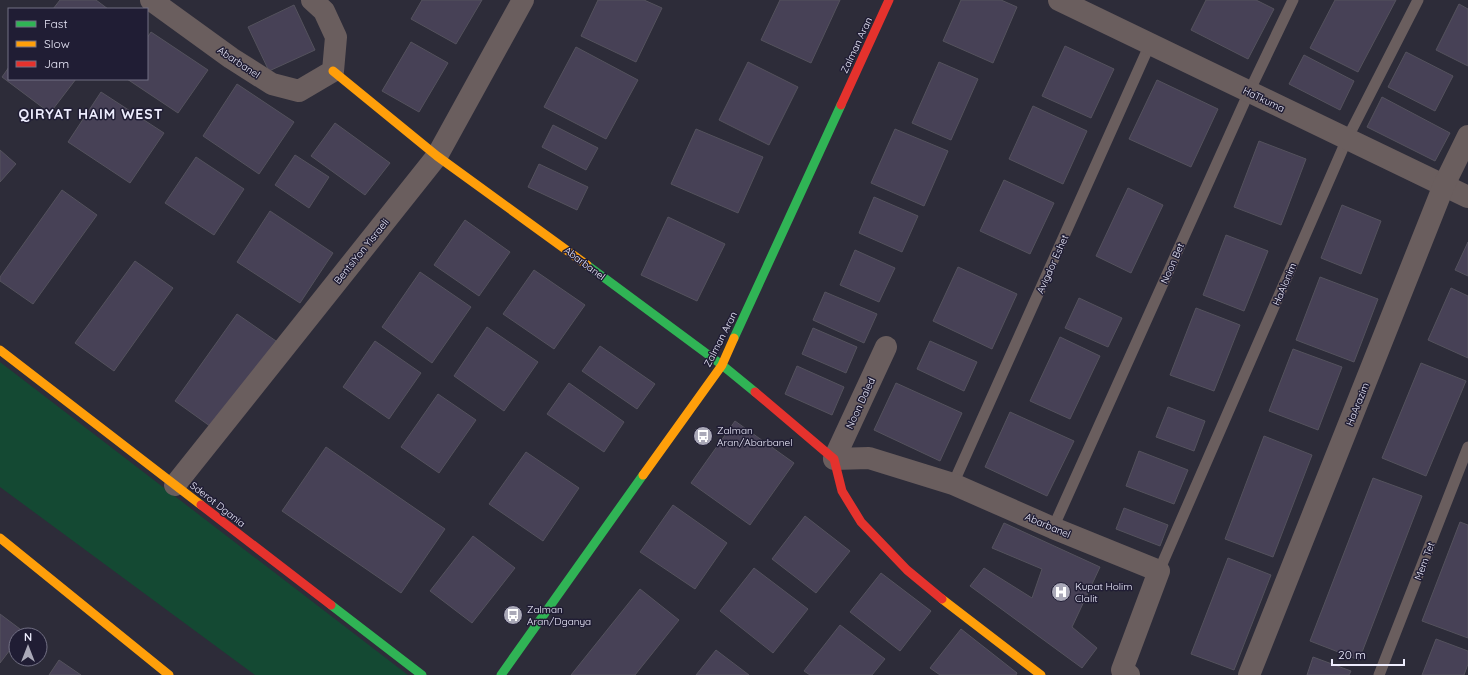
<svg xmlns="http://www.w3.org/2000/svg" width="1468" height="675" font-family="Quicksand,sans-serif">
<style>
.green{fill:#144933}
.building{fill:#474156;stroke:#54525d}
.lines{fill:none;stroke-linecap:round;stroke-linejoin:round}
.lane{stroke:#6a5e5e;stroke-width:11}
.street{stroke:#6a5e5e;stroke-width:22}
.fast{stroke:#30b455;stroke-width:9}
.slow{stroke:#ff9f0a;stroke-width:9}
.jam{stroke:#e5322d;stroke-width:9}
.labels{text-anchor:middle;stroke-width:3;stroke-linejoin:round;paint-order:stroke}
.street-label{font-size:10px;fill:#edecfd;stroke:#201d34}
.poi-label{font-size:10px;fill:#edecfd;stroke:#201d34;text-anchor:start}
.district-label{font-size:14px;font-weight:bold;letter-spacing:1px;fill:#edecfd;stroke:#201d34}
</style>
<rect width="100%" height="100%" fill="#2d2c39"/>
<path class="green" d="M 0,362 L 408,675 L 255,675 L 0,487 Z"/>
<g class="building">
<path d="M 60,0 L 96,0 L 108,9 L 53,9 Z"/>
<path d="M 422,0 L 482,0 L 456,44 L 411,19 Z"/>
<path d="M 598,0 L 644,0 L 662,8 L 636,62 L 581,36 Z"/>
<path d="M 780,0 L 840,0 L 811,63 L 761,40 Z"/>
<path d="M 961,0 L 1001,0 L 1017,7 L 993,63 L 943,41 Z"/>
<path d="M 1206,0 L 1256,0 L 1274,9 L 1248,59 L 1191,30 Z"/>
<path d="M 1335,0 L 1396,0 L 1358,72 L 1310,48 Z"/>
<path d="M 1459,4 L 1468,9 L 1468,66 L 1436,50 Z"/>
<path d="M 294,5 L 315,50 L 269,71 L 248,27 Z"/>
<path d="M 151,32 L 208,70 L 178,113 L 127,79 L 147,79 L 147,38 Z"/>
<path d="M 411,42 L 448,63 L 419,112 L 382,91 Z"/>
<path d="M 1065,46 L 1114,69 L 1091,118 L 1042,96 Z"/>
<path d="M 576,47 L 638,80 L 606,139 L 544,107 Z"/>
<path d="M 1406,52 L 1453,76 L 1435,111 L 1388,87 Z"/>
<path d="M 1304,55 L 1354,81 L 1340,110 L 1289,84 Z"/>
<path d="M 748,62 L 798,87 L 769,145 L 719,120 Z"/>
<path d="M 939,62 L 978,79 L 951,140 L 912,123 Z"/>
<path d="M 9,67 L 9,79 L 76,79 L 50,113 L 2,77 Z"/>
<path d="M 1157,80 L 1218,109 L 1191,167 L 1129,139 Z"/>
<path d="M 237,84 L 294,122 L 259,174 L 203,136 Z"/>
<path d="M 101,92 L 164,133 L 130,183 L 68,142 Z"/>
<path d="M 1382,97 L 1450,133 L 1435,161 L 1367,127 Z"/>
<path d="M 1033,106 L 1087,131 L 1063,184 L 1009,159 Z"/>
<path d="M 335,123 L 390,163 L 365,195 L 311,156 Z"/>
<path d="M 553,125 L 598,148 L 586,170 L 542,147 Z"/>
<path d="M 696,129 L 763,157 L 738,213 L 671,184 Z"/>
<path d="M 895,129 L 948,151 L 924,206 L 871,183 Z"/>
<path d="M 1259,141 L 1306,159 L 1281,225 L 1234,207 Z"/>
<path d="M 0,150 L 16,164 L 0,182 Z"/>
<path d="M 295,155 L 329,177 L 309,208 L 275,185 Z"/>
<path d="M 196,157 L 244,189 L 214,235 L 165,203 Z"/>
<path d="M 539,164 L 588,187 L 577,210 L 528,187 Z"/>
<path d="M 1004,180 L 1054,203 L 1030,254 L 980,231 Z"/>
<path d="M 1128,188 L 1163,205 L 1131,273 L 1096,256 Z"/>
<path d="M 62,190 L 97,215 L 33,304 L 0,281 L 0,277 Z"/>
<path d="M 874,197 L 918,216 L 902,252 L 859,233 Z"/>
<path d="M 1342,205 L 1381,221 L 1361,274 L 1321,258 Z"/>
<path d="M 270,211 L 333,253 L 300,303 L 237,262 Z"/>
<path d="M 668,217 L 725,244 L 697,301 L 641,275 Z"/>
<path d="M 465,220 L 510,252 L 479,296 L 434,265 Z"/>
<path d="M 1226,235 L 1268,251 L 1244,311 L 1203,295 Z"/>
<path d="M 1468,242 L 1468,276 L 1455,270 Z"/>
<path d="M 855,250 L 895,268 L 879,302 L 840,285 Z"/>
<path d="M 135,261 L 173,288 L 114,371 L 75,343 Z"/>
<path d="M 958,267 L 1017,294 L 992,349 L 933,321 Z"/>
<path d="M 534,270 L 585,305 L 554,349 L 503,314 Z"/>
<path d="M 420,272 L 471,307 L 432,363 L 382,327 Z"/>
<path d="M 1320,277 L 1378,299 L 1354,362 L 1296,340 Z"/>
<path d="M 1451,288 L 1468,296 L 1468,358 L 1428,340 Z"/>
<path d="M 825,292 L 877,314 L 864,343 L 813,320 Z"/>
<path d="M 1079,298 L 1122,318 L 1108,347 L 1065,328 Z"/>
<path d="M 1196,308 L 1240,325 L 1214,391 L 1170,375 Z"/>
<path d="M 237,314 L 276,341 L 214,429 L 175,401 Z"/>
<path d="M 487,327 L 538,362 L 504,411 L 454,376 Z"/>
<path d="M 813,328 L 857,347 L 846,373 L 802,354 Z"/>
<path d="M 1060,337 L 1100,356 L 1070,419 L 1030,401 Z"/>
<path d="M 375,341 L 421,373 L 389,419 L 343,387 Z"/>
<path d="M 930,341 L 977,362 L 964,391 L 917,369 Z"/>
<path d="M 600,346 L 655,384 L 637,409 L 582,371 Z"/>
<path d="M 1293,349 L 1342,367 L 1318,430 L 1269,411 Z"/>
<path d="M 1421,363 L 1466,381 L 1426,476 L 1382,458 Z"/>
<path d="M 797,366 L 844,387 L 832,415 L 785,394 Z"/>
<path d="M 569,383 L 624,422 L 604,452 L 547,414 Z"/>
<path d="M 896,383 L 962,413 L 940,461 L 874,430 Z"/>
<path d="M 438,394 L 476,420 L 439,473 L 401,447 Z"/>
<path d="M 1168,407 L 1205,421 L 1194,451 L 1156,437 Z"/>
<path d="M 1010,412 L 1074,441 L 1047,496 L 985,467 Z"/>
<path d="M 735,421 L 794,463 L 750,525 L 691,483 Z"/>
<path d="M 1264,436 L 1312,455 L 1273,557 L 1225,539 Z"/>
<path d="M 326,447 L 445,529 L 401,593 L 282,511 Z"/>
<path d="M 1139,451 L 1188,470 L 1174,504 L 1126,486 Z"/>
<path d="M 526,452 L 579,488 L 543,541 L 489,504 Z"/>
<path d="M 1373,478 L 1422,496 L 1359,660 L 1310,641 Z"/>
<path d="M 673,505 L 727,543 L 695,589 L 640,552 Z"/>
<path d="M 1124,508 L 1168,525 L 1160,546 L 1116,529 Z"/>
<path d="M 805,516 L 850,551 L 816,593 L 772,559 Z"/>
<path d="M 1460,522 L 1468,525 L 1468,638 L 1422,621 Z"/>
<path d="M 1004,523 L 1100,567 L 1072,627 L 1097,648 L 1082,668 L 970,586 L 984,568 L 1032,598 L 1042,569 L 992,548 Z"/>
<path d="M 473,536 L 515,568 L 472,623 L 430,591 Z"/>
<path d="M 1228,558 L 1271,575 L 1234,670 L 1191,654 Z"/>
<path d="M 754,568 L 808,609 L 773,653 L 720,611 Z"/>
<path d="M 881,573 L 931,611 L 900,651 L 850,612 Z"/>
<path d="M 640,589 L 679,620 L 635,675 L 571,675 Z"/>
<path d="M 0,614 L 24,632 L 21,635 L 16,635 L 16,642 L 0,663 Z"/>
<path d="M 840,625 L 885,659 L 872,675 L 810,675 L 804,671 Z"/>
<path d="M 961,629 L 1017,673 L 1016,675 L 940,675 L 930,668 Z"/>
<path d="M 1436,639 L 1468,651 L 1468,664 L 1464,675 L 1422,675 Z"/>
<path d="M 716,650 L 749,675 L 696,675 Z"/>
<path d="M 1313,657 L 1351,671 L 1349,675 L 1307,675 Z"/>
<path d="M 59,660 L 81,675 L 49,675 Z"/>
</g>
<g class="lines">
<g class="lane">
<path d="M 953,484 L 1150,44"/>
<path d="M 1053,528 L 1249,92 L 1293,0"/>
<path d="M 1159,571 L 1347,139 L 1418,0"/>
<path d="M 1379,675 L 1468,447"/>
</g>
<g class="street">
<path d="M 151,0 L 231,58 L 272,84 L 299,91 L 333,71 L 336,37 L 324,11 L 312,0"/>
<path d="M 1059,0 L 1468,197"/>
<path d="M 886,347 L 834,459 L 869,458 L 953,484 L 1053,528 L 1159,571 L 1122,670 L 1129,675"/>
<path d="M 175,485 L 437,156 L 523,0"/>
<path d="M 1249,675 L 1444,185 L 1468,136"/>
</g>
<g class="fast">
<path d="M 587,265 L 722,365 L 755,392"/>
<path d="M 734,338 L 841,105"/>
<path d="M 331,605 L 422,675"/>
<path d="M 501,675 L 643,475"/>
</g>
<g class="slow">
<path d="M 333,71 L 437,156 L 587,265"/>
<path d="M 0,350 L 201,505"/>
<path d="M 643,475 L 722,365 L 734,338"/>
<path d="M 0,538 L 169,675"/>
<path d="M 942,599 L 1041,675"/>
</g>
<g class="jam">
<path d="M 841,105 L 889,0"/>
<path d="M 755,392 L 834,459 L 842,491 L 861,522 L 907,570 L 942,599"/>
<path d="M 201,505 L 331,605"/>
</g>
</g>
<defs>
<g id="bus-disc" transform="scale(1)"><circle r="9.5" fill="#aaa9b8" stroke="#201d34"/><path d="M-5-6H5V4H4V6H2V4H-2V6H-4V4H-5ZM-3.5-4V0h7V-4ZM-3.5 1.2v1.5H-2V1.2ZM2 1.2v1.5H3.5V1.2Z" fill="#fff"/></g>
<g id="hospital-disc" transform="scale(1)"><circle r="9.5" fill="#aaa9b8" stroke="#201d34"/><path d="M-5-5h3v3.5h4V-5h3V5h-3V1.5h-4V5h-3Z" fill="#fff"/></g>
</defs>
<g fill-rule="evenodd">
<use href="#bus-disc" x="703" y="436"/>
<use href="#hospital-disc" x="1061" y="592"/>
<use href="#bus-disc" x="513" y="615"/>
</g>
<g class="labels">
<g class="street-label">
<text transform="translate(856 45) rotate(-65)" y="4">Zalman Aran</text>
<text transform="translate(239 62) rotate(34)" y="4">Abarbanel</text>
<text transform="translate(1264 99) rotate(26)" y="4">HaTkuma</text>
<text transform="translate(361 251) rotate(-51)" y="4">BentsiYon Yisraeli</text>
<text transform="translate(585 263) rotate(37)" y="4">Abarbanel</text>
<text transform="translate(1172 263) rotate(-66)" y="4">Noon Bet</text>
<text transform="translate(1052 264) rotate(-66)" y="4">Avigdor Eshet</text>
<text transform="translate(1284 284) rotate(-67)" y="4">HaAlonim</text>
<text transform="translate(720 339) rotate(-63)" y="4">Zalman Aran</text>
<text transform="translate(860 403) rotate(-65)" y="4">Noon Daled</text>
<text transform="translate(1357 404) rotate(-68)" y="4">HaArazim</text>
<text transform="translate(218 504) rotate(38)" y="4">Sderot Dgania</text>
<text transform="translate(1048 525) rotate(23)" y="4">Abarbanel</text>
<text transform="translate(1424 561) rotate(-69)" y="4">Mem Tet</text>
</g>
<g class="poi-label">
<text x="717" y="434">Zalman<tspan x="717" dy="12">Aran/Abarbanel</tspan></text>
<text x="1075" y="590">Kupat Holim<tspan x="1075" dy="12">Clalit</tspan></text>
<text x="527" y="613">Zalman<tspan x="527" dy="12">Aran/Dganya</tspan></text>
</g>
<g class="district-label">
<text x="91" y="119">QIRYAT HAIM WEST</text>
</g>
</g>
<rect x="8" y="8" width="140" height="72" fill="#201d34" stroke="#727084"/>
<rect x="16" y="21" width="20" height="6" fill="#30b455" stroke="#727084"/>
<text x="44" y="28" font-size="12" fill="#edecfd">Fast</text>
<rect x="16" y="41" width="20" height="6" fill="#ff9f0a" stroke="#727084"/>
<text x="44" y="48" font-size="12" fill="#edecfd">Slow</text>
<rect x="16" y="61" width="20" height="6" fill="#e5322d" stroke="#727084"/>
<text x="44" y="68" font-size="12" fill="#edecfd">Jam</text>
<g transform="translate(28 647)"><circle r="19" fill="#201d34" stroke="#727084"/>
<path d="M0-3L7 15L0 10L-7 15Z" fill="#aaa9b8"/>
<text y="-6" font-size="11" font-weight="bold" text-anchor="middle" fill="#edecfd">N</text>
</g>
<path d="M1332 659v6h72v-6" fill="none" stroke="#edecfd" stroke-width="2"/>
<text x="1338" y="659" font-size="12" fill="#edecfd" stroke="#201d34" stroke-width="3" paint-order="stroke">20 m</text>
</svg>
